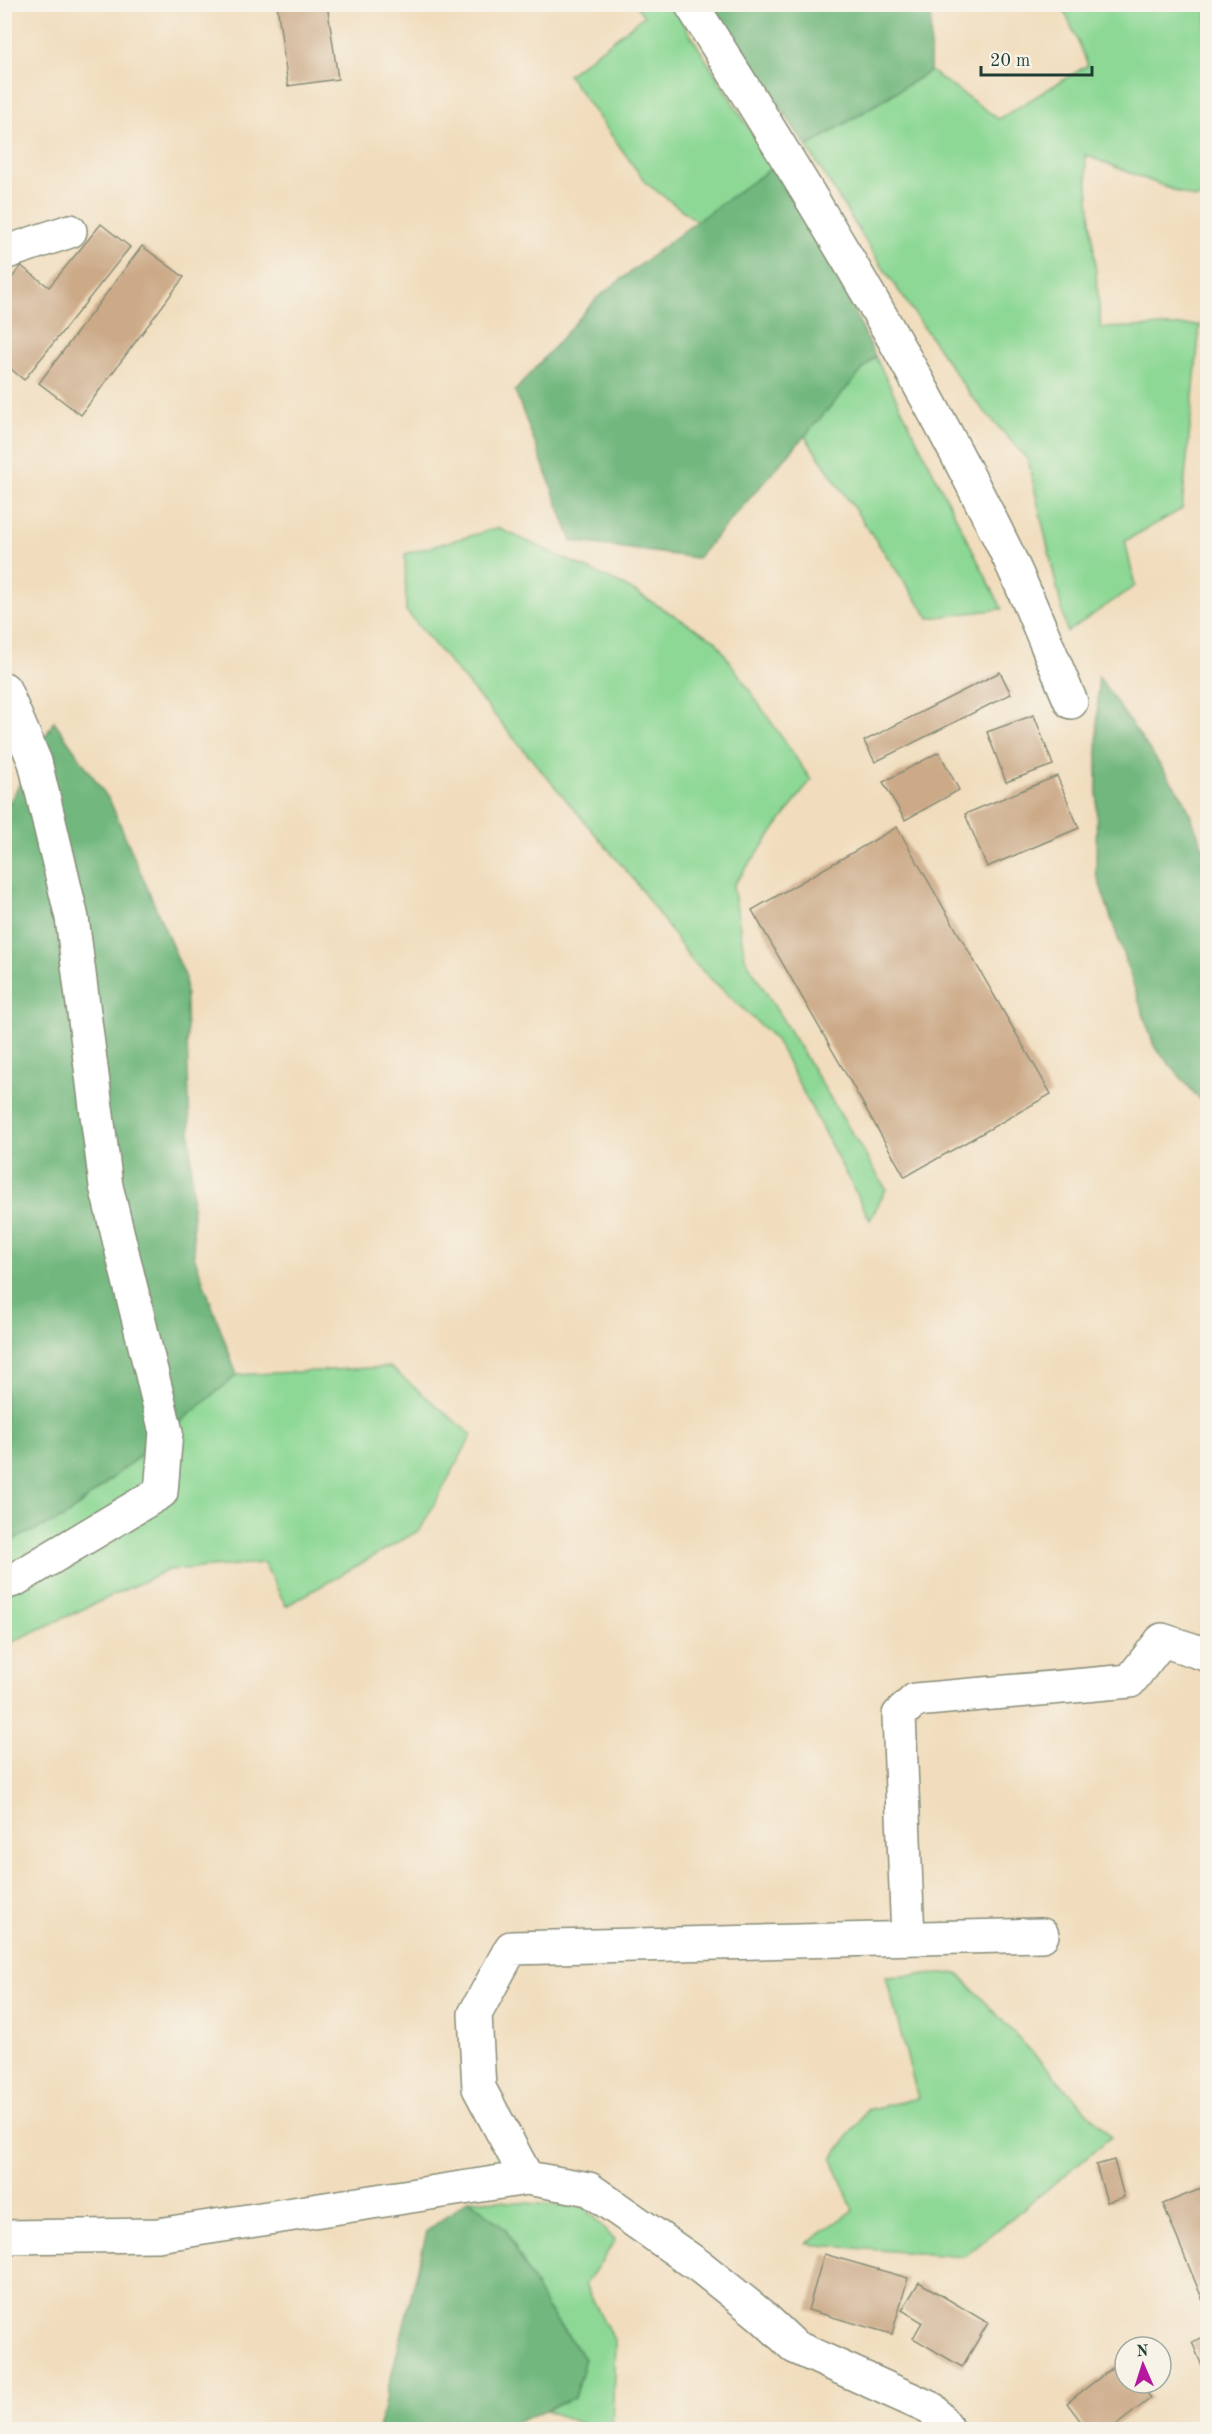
<svg xmlns="http://www.w3.org/2000/svg" width="1212" height="2434" font-family="'Old Standard TT',serif">
<style>
.green{fill:#8dd895;stroke:#568a64;stroke-width:1.5}
.forest{fill:#72b87e;stroke:#487a59;stroke-width:1.5}
.building{fill:#ca8}
.lines{fill:none;stroke-linecap:round;stroke-linejoin:round}
.minor-casing{stroke:#888d78;stroke-width:36}
.minor{stroke:#fff;stroke-width:33}
</style>
<rect width="100%" height="100%" fill="#f7f3e8"/>
<filter id="ink" filterUnits="userSpaceOnUse"><feTurbulence type="fractalNoise" baseFrequency=".0167" numOctaves="2"/><feDisplacementMap in="SourceGraphic" scale="12" xChannelSelector="R" yChannelSelector="G"/><feConvolveMatrix kernelMatrix="1 2 1 2 8 2 1 2 1" color-interpolation-filters="sRGB"/></filter>
<filter id="wash" filterUnits="userSpaceOnUse"><feTurbulence type="fractalNoise" baseFrequency=".008" numOctaves="4" result="noise"/><feDisplacementMap in="SourceGraphic" scale="24" xChannelSelector="R" yChannelSelector="G"/><feGaussianBlur stdDeviation="1.35" result="paint"/><feColorMatrix in="noise" values="0 0 0 0 0 0 0 0 0 0 0 0 0 0 0 0 0 1.4 0 .05"/><feComposite in="paint" operator="in"/></filter>
<g filter="url(#wash)">
<rect width="100%" height="100%" fill="#f1ddbd"/>
<g class="green">
<path d="M 636,5 L 672,5 L 773,167 L 697,221 L 646,183 L 568,75 L 644,16 Z"/>
<path d="M 1062,5 L 1207,5 L 1207,190 L 1196,199 L 1085,155 L 1101,328 L 1200,325 L 1182,509 L 1125,541 L 1135,586 L 1067,632 L 1028,460 L 971,396 L 875,256 L 807,147 L 930,71 L 999,119 L 1088,65 Z"/>
<path d="M 875,356 L 1002,609 L 929,618 L 804,435 Z"/>
<path d="M 498,528 L 625,586 L 715,640 L 811,780 L 733,886 L 745,958 L 886,1189 L 870,1220 L 776,1040 L 692,961 L 635,881 L 406,611 L 405,554 Z"/>
<path d="M 390,1367 L 472,1435 L 420,1530 L 286,1606 L 264,1563 L 168,1570 L 5,1645 L 4,1543 L 65,1517 L 237,1375 Z"/>
<path d="M 958,1973 L 1111,2137 L 964,2257 L 806,2244 L 853,2210 L 832,2159 L 867,2110 L 918,2098 L 886,1977 Z"/>
<path d="M 469,2199 L 584,2207 L 615,2241 L 585,2285 L 615,2342 L 612,2429 L 594,2429 L 546,2410 L 574,2398 L 585,2359 L 546,2307 L 506,2230 Z"/>
</g>
<g class="forest">
<path d="M 712,5 L 931,5 L 930,71 L 807,147 Z"/>
<path d="M 773,167 L 831,262 L 875,356 L 697,558 L 572,541 L 515,391 L 597,298 L 697,221 Z"/>
<path d="M 1098,676 L 1185,801 L 1207,858 L 1207,1108 L 1154,1046 L 1096,873 Z"/>
<path d="M 54,721 L 110,801 L 185,976 L 194,1256 L 237,1375 L 65,1517 L 5,1543 L 4,801 L 9,803 Z"/>
<path d="M 469,2199 L 506,2230 L 546,2307 L 585,2359 L 574,2398 L 512,2424 L 513,2429 L 378,2430 L 427,2231 Z"/>
</g>
<g id="blocks">
<g class="building">
<path d="M 277,4 L 327,4 L 338,79 L 288,86 Z"/>
<path d="M 101,224 L 130,247 L 24,380 L 5,364 L 5,287 L 21,266 L 49,287 Z"/>
<path d="M 142,246 L 184,277 L 81,415 L 39,383 Z"/>
<path d="M 1000,672 L 1011,694 L 875,762 L 864,741 Z"/>
<path d="M 1034,715 L 1053,765 L 1006,782 L 987,732 Z"/>
<path d="M 939,752 L 959,790 L 905,820 L 883,782 Z"/>
<path d="M 1057,776 L 1079,828 L 987,867 L 965,814 Z"/>
<path d="M 897,827 L 1051,1094 L 905,1177 L 752,910 Z"/>
<path d="M 1114,2160 L 1124,2197 L 1107,2202 L 1096,2165 Z"/>
<path d="M 1208,2186 L 1208,2302 L 1204,2303 L 1163,2204 Z"/>
<path d="M 824,2254 L 908,2278 L 892,2334 L 808,2310 Z"/>
<path d="M 919,2282 L 988,2323 L 962,2367 L 913,2338 L 922,2322 L 902,2310 Z"/>
<path d="M 1208,2335 L 1208,2378 L 1207,2378 L 1192,2342 Z"/>
<path d="M 1121,2361 L 1125,2365 L 1125,2383 L 1139,2383 L 1151,2398 L 1110,2430 L 1087,2430 L 1067,2403 Z"/>
</g>
</g>
</g>
<g filter="url(#ink)">
<use href="#blocks" fill-opacity="0" stroke="#888d78" stroke-width="1.5"/>
<g class="lines">
<g class="minor-casing">
<g id="minor">
<path d="M 691,4 C 802,180 911,357 1002,543 C 1028,595 1048,649 1071,702"/>
<path d="M 4,253 L 70,231"/>
<path d="M 4,689 L 35,762 L 72,918 L 106,1186 L 166,1432 L 161,1492 L 14,1580 L 4,1583"/>
<path d="M 908,1938 L 899,1715 L 915,1700 L 1130,1681 L 1162,1640 L 1208,1655"/>
<path d="M 527,2178 L 479,2088 L 475,2014 L 511,1948 L 1042,1935"/>
<path d="M 4,2237 L 158,2235 L 527,2178 L 589,2189 L 702,2268 L 763,2317 L 795,2347 L 932,2409 L 948,2430"/>
</g>
</g>
<use href="#minor" class="minor"/>
</g>
</g>
<rect width="1212" height="2434" fill="none" stroke="#f7f3e8" stroke-width="24"/>
<g transform="translate(1143 2365) rotate(357)"><circle r="28" fill="#f7f3e8" stroke="#a1aaa0" stroke-width="1.5"/>
<path d="M0-4.5L10 22L0 15L-10 22Z" fill="#b5179e"/>
<text y="-9" font-size="16" font-weight="bold" text-anchor="middle" fill="#1f3d34">N</text>
</g>
<path d="M981 66v9h111v-9" fill="none" stroke="#1f3d34" stroke-width="3"/>
<text x="990" y="66" font-size="18" fill="#1f3d34" stroke="#f7f3e8" stroke-width="4.5" paint-order="stroke">20 m</text>
</svg>
